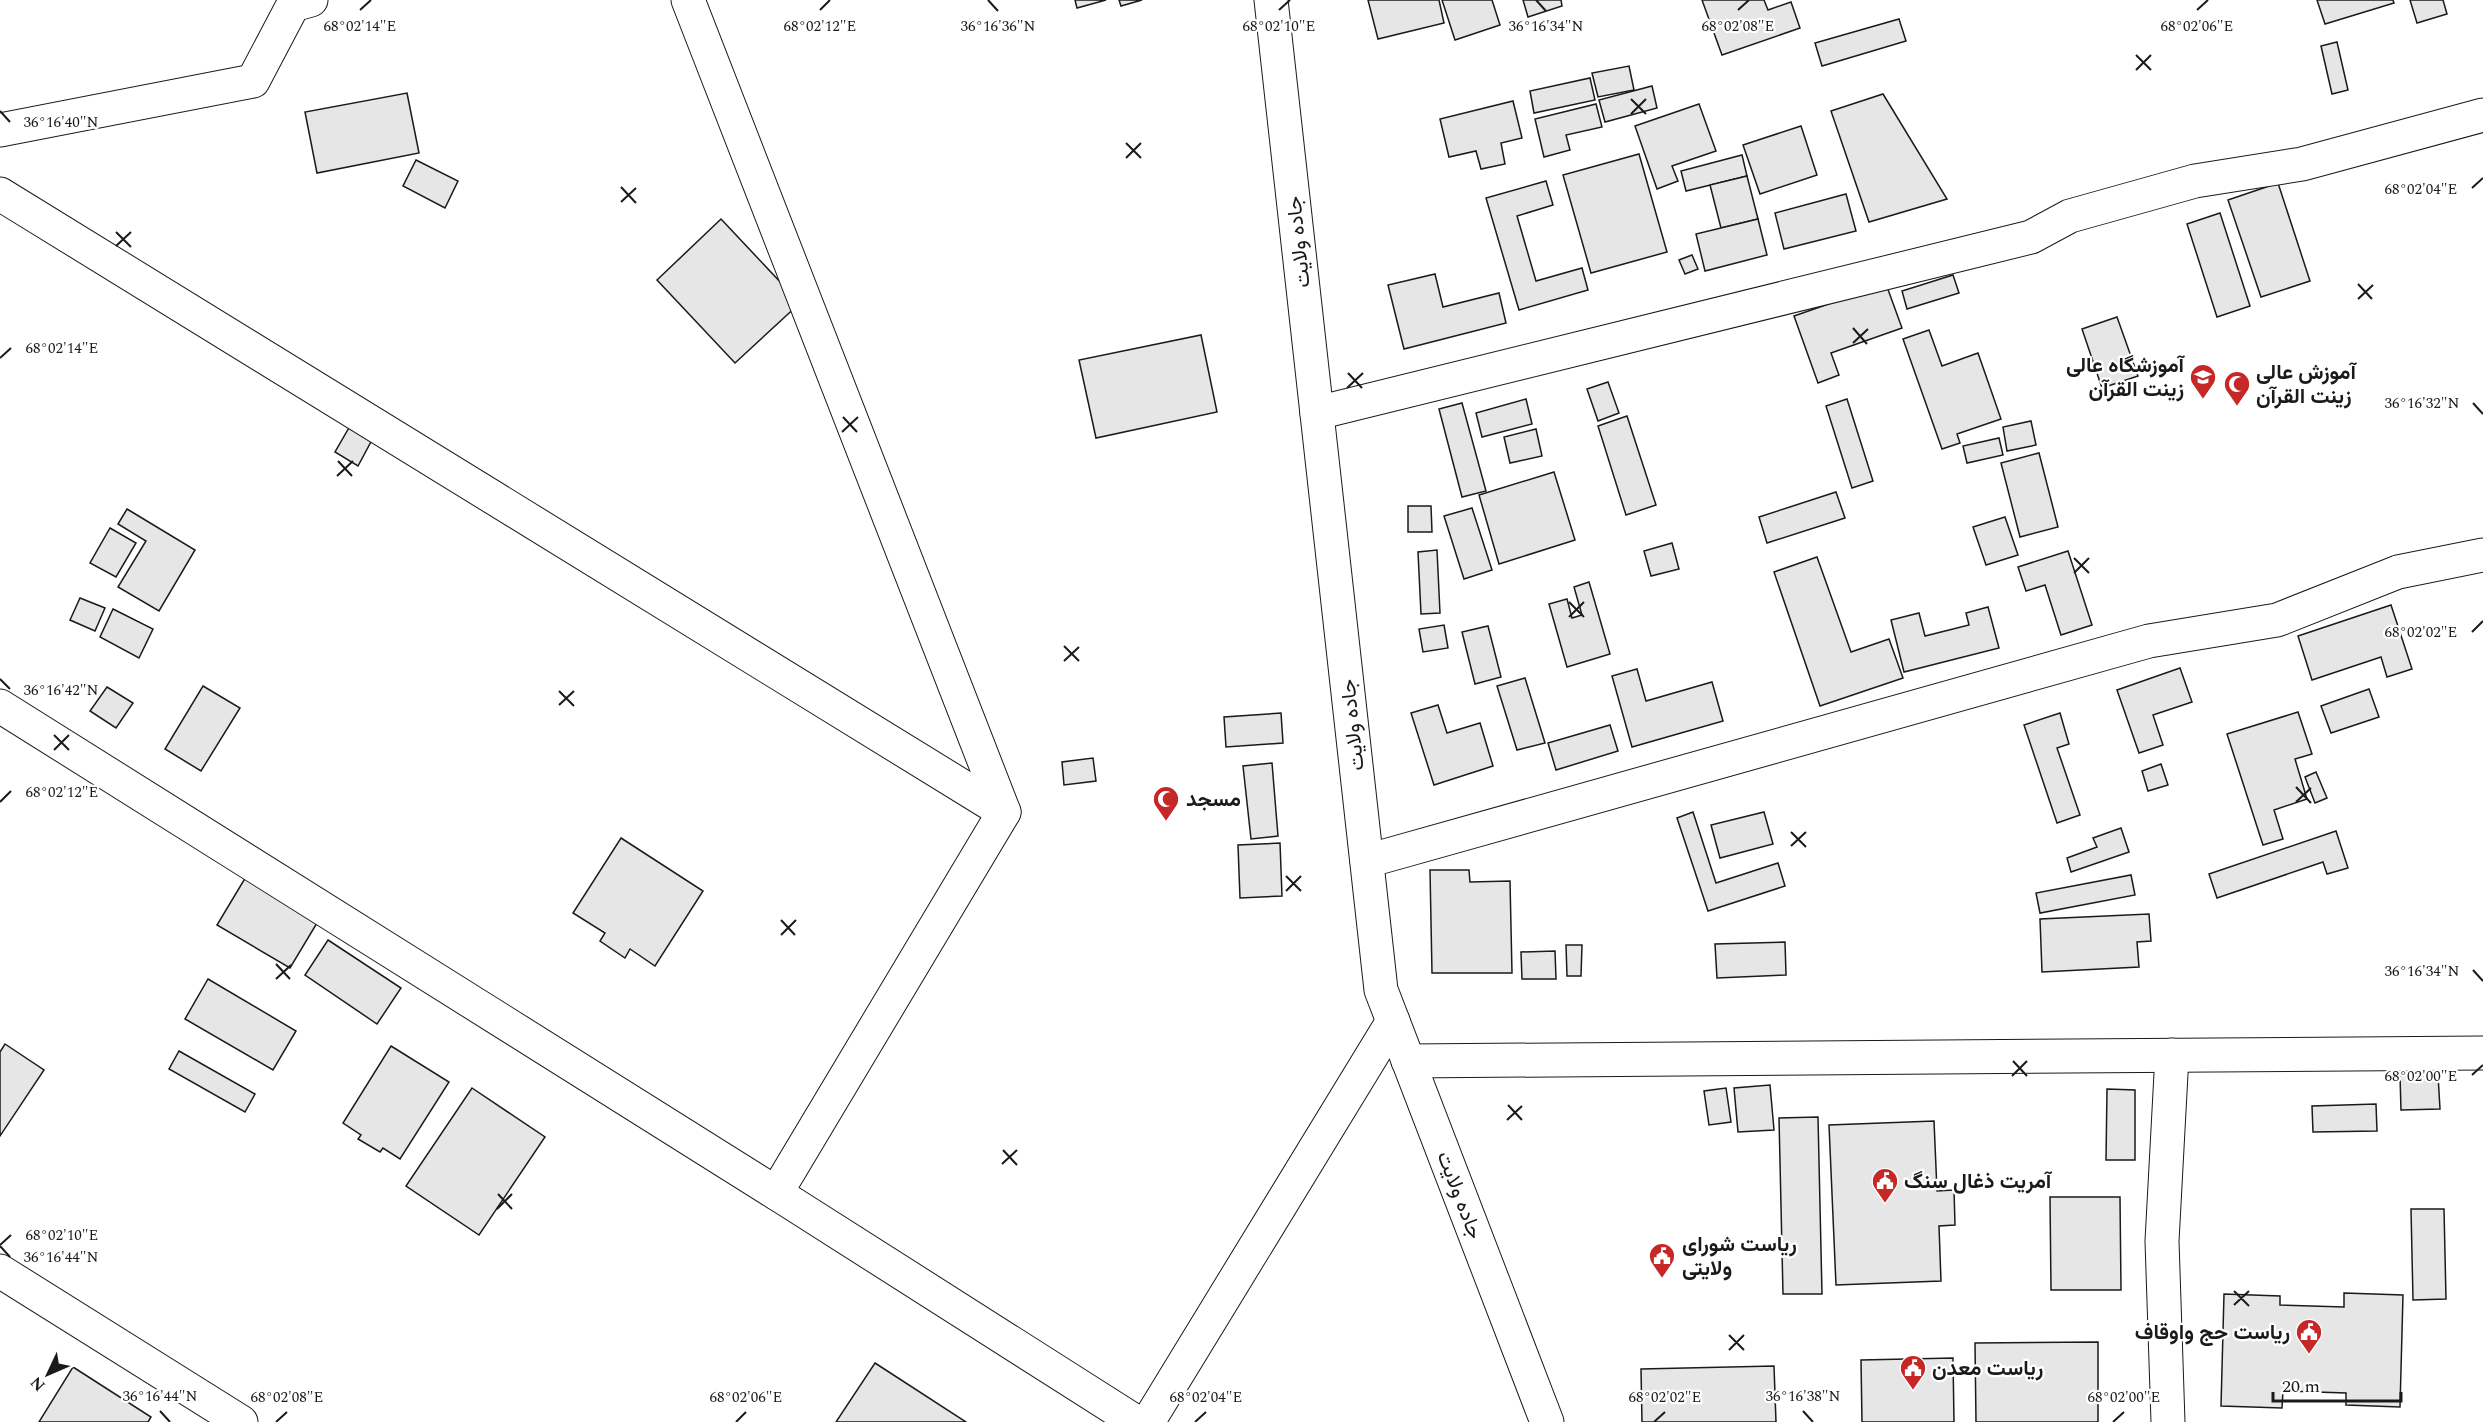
<svg xmlns="http://www.w3.org/2000/svg" width="2483" height="1422" font-family="Spectral,Vazirmatn,serif">
<style>
.building{fill:#e6e6e6;stroke:#1a1a1a;stroke-width:1.5}
.lines{fill:none;stroke-linecap:round;stroke-linejoin:round}
.street-casing{stroke:#1a1a1a;stroke-width:35}
.street{stroke:#fff;stroke-width:33}
.ticks{fill:none;stroke:#1a1a1a;stroke-width:2}
.labels{text-anchor:middle;stroke-width:4.5;stroke-linejoin:round;paint-order:stroke}
.street-label{font-size:21px;fill:#1a1a1a;stroke:#fff}
.poi-label{font-size:21px;font-weight:bold;fill:#1a1a1a;stroke:#fff;text-anchor:start}
.ticks-label{font-size:15px;text-anchor:middle;fill:#1a1a1a;stroke:#fff;stroke-width:4.5;stroke-linejoin:round;paint-order:stroke}
</style>
<rect width="100%" height="100%" fill="#fff"/>
<g class="building">
<path d="M 1075,0 L 1106,0 L 1077,8 Z"/>
<path d="M 1119,0 L 1142,0 L 1121,6 Z"/>
<path d="M 1368,0 L 1439,0 L 1444,23 L 1378,39 Z"/>
<path d="M 1442,0 L 1492,0 L 1500,25 L 1455,40 Z"/>
<path d="M 1523,0 L 1561,0 L 1562,6 L 1528,17 Z"/>
<path d="M 1702,0 L 1764,0 L 1768,10 L 1791,2 L 1800,28 L 1722,55 Z"/>
<path d="M 2317,0 L 2393,0 L 2394,3 L 2325,24 Z"/>
<path d="M 2410,0 L 2443,0 L 2447,14 L 2417,23 Z"/>
<path d="M 1899,19 L 1906,41 L 1822,66 L 1815,43 Z"/>
<path d="M 2337,42 L 2348,90 L 2332,94 L 2321,46 Z"/>
<path d="M 1629,66 L 1634,90 L 1598,97 L 1592,73 Z"/>
<path d="M 1590,78 L 1595,100 L 1534,113 L 1530,91 Z"/>
<path d="M 1652,86 L 1657,108 L 1605,122 L 1599,100 Z"/>
<path d="M 407,93 L 419,153 L 317,173 L 305,112 Z"/>
<path d="M 1883,94 L 1947,199 L 1869,222 L 1831,111 Z"/>
<path d="M 1513,101 L 1522,138 L 1501,143 L 1505,164 L 1481,169 L 1476,151 L 1449,157 L 1440,119 Z"/>
<path d="M 1596,104 L 1602,127 L 1566,135 L 1570,150 L 1544,157 L 1535,119 Z"/>
<path d="M 1699,104 L 1716,151 L 1672,166 L 1678,181 L 1657,189 L 1635,126 Z"/>
<path d="M 1801,126 L 1817,175 L 1760,194 L 1743,145 Z"/>
<path d="M 1639,154 L 1667,252 L 1591,273 L 1563,175 Z"/>
<path d="M 1742,155 L 1747,176 L 1686,191 L 1681,171 Z"/>
<path d="M 416,160 L 458,181 L 445,208 L 403,186 Z"/>
<path d="M 1747,176 L 1758,219 L 1721,228 L 1710,185 Z"/>
<path d="M 1546,181 L 1553,205 L 1517,216 L 1536,281 L 1582,268 L 1588,290 L 1519,310 L 1486,198 Z"/>
<path d="M 2278,183 L 2310,281 L 2261,297 L 2228,200 Z"/>
<path d="M 1846,194 L 1856,231 L 1784,249 L 1775,213 Z"/>
<path d="M 2220,213 L 2250,306 L 2217,317 L 2187,224 Z"/>
<path d="M 721,219 L 800,303 L 735,363 L 657,280 Z"/>
<path d="M 1758,219 L 1767,255 L 1705,271 L 1696,234 Z"/>
<path d="M 1692,255 L 1698,269 L 1685,274 L 1679,260 Z"/>
<path d="M 1435,274 L 1443,307 L 1499,293 L 1506,323 L 1404,349 L 1388,285 Z"/>
<path d="M 1953,275 L 1959,293 L 1907,309 L 1902,291 Z"/>
<path d="M 1886,284 L 1902,328 L 1831,353 L 1839,375 L 1818,383 L 1794,316 Z"/>
<path d="M 2117,317 L 2138,376 L 2102,388 L 2082,329 Z"/>
<path d="M 1929,330 L 1942,366 L 1978,353 L 2001,419 L 1957,434 L 1960,443 L 1942,449 L 1903,339 Z"/>
<path d="M 1201,335 L 1217,412 L 1096,438 L 1079,360 Z"/>
<path d="M 1608,382 L 1619,413 L 1598,421 L 1587,389 Z"/>
<path d="M 1526,399 L 1532,424 L 1482,437 L 1476,413 Z"/>
<path d="M 1847,399 L 1873,481 L 1852,488 L 1826,406 Z"/>
<path d="M 1462,403 L 1486,491 L 1462,497 L 1439,409 Z"/>
<path d="M 1627,416 L 1656,505 L 1626,515 L 1598,426 Z"/>
<path d="M 2031,421 L 2036,445 L 2007,451 L 2003,427 Z"/>
<path d="M 350,426 L 373,438 L 358,466 L 335,452 Z"/>
<path d="M 1536,429 L 1542,456 L 1510,463 L 1504,437 Z"/>
<path d="M 1999,438 L 2003,455 L 1967,463 L 1963,446 Z"/>
<path d="M 2039,453 L 2058,527 L 2020,537 L 2001,463 Z"/>
<path d="M 1554,472 L 1575,540 L 1499,564 L 1479,495 Z"/>
<path d="M 1836,492 L 1845,518 L 1767,543 L 1759,517 Z"/>
<path d="M 1408,506 L 1431,506 L 1432,532 L 1408,532 Z"/>
<path d="M 1472,508 L 1492,570 L 1464,579 L 1444,516 Z"/>
<path d="M 127,509 L 195,550 L 159,611 L 118,587 L 146,541 L 118,524 Z"/>
<path d="M 2005,517 L 2018,555 L 1986,565 L 1973,527 Z"/>
<path d="M 110,528 L 136,543 L 116,577 L 90,563 Z"/>
<path d="M 1672,543 L 1679,569 L 1651,576 L 1644,551 Z"/>
<path d="M 1437,550 L 1440,613 L 1421,614 L 1418,552 Z"/>
<path d="M 2068,551 L 2092,625 L 2061,635 L 2045,585 L 2026,591 L 2018,567 Z"/>
<path d="M 1817,557 L 1851,652 L 1889,639 L 1903,678 L 1820,706 L 1774,572 Z"/>
<path d="M 1589,582 L 1610,654 L 1567,667 L 1549,604 L 1567,599 L 1572,618 L 1582,615 L 1574,587 Z"/>
<path d="M 80,598 L 105,608 L 95,631 L 70,620 Z"/>
<path d="M 2391,605 L 2412,669 L 2387,677 L 2381,657 L 2312,680 L 2298,636 Z"/>
<path d="M 1988,607 L 1999,648 L 1904,672 L 1891,620 L 1919,613 L 1925,636 L 1969,625 L 1966,613 Z"/>
<path d="M 113,609 L 153,629 L 139,658 L 100,637 Z"/>
<path d="M 1444,625 L 1448,648 L 1423,652 L 1419,629 Z"/>
<path d="M 1488,626 L 1501,677 L 1475,684 L 1462,632 Z"/>
<path d="M 2180,668 L 2192,702 L 2153,715 L 2163,745 L 2139,753 L 2117,690 Z"/>
<path d="M 1637,669 L 1646,701 L 1712,682 L 1723,721 L 1632,747 L 1612,676 Z"/>
<path d="M 1525,678 L 1545,743 L 1517,750 L 1497,686 Z"/>
<path d="M 203,686 L 240,708 L 201,771 L 165,749 Z"/>
<path d="M 107,687 L 133,703 L 116,728 L 90,711 Z"/>
<path d="M 2369,689 L 2379,717 L 2331,733 L 2321,706 Z"/>
<path d="M 1438,705 L 1447,733 L 1480,723 L 1493,766 L 1434,785 L 1411,713 Z"/>
<path d="M 2298,712 L 2312,754 L 2295,759 L 2307,799 L 2274,810 L 2283,839 L 2263,845 L 2227,734 Z"/>
<path d="M 1281,713 L 1283,743 L 1226,747 L 1224,717 Z"/>
<path d="M 2060,713 L 2069,744 L 2057,748 L 2080,815 L 2057,823 L 2024,725 Z"/>
<path d="M 1610,725 L 1618,751 L 1556,770 L 1548,743 Z"/>
<path d="M 1093,758 L 1096,781 L 1064,785 L 1062,762 Z"/>
<path d="M 1272,763 L 1278,836 L 1251,839 L 1243,766 Z"/>
<path d="M 2161,764 L 2168,785 L 2148,791 L 2142,771 Z"/>
<path d="M 2316,772 L 2327,798 L 2315,803 L 2305,777 Z"/>
<path d="M 1693,812 L 1716,883 L 1778,863 L 1785,886 L 1708,911 L 1677,818 Z"/>
<path d="M 1764,812 L 1773,844 L 1720,858 L 1711,825 Z"/>
<path d="M 2121,828 L 2129,852 L 2071,872 L 2067,858 L 2097,847 L 2093,838 Z"/>
<path d="M 2336,831 L 2348,868 L 2327,874 L 2323,862 L 2217,898 L 2209,874 Z"/>
<path d="M 621,838 L 703,891 L 655,966 L 630,949 L 625,958 L 600,941 L 605,933 L 573,913 Z"/>
<path d="M 1280,843 L 1282,896 L 1240,898 L 1238,845 Z"/>
<path d="M 1430,870 L 1469,870 L 1470,882 L 1510,881 L 1512,973 L 1432,973 Z"/>
<path d="M 247,875 L 320,918 L 290,968 L 217,925 Z"/>
<path d="M 2131,875 L 2135,895 L 2040,913 L 2036,893 Z"/>
<path d="M 2149,914 L 2151,941 L 2137,942 L 2139,967 L 2042,972 L 2040,919 Z"/>
<path d="M 328,940 L 401,988 L 377,1024 L 305,975 Z"/>
<path d="M 1785,942 L 1786,975 L 1717,978 L 1715,944 Z"/>
<path d="M 1566,945 L 1582,945 L 1581,976 L 1567,976 Z"/>
<path d="M 1555,951 L 1556,979 L 1522,979 L 1521,952 Z"/>
<path d="M 208,979 L 296,1031 L 273,1070 L 185,1019 Z"/>
<path d="M 5,1044 L 44,1070 L 0,1136 L 0,1052 Z"/>
<path d="M 391,1046 L 449,1082 L 400,1159 L 383,1148 L 380,1152 L 358,1139 L 361,1135 L 343,1123 Z"/>
<path d="M 179,1051 L 255,1094 L 245,1112 L 169,1069 Z"/>
<path d="M 2438,1075 L 2440,1109 L 2401,1110 L 2400,1076 Z"/>
<path d="M 1770,1085 L 1774,1130 L 1738,1132 L 1734,1088 Z"/>
<path d="M 472,1088 L 545,1137 L 479,1235 L 406,1186 Z"/>
<path d="M 1726,1088 L 1731,1122 L 1709,1125 L 1704,1091 Z"/>
<path d="M 2107,1089 L 2135,1090 L 2135,1160 L 2106,1160 Z"/>
<path d="M 2376,1104 L 2377,1131 L 2313,1132 L 2312,1106 Z"/>
<path d="M 1818,1117 L 1822,1294 L 1783,1294 L 1779,1118 Z"/>
<path d="M 1934,1121 L 1937,1191 L 1954,1190 L 1955,1225 L 1939,1226 L 1941,1281 L 1836,1285 L 1829,1125 Z"/>
<path d="M 2050,1197 L 2120,1197 L 2121,1290 L 2051,1290 Z"/>
<path d="M 2411,1209 L 2444,1209 L 2446,1299 L 2413,1300 Z"/>
<path d="M 2344,1293 L 2403,1295 L 2400,1407 L 2346,1405 L 2346,1393 L 2283,1391 L 2282,1408 L 2221,1406 L 2224,1294 L 2280,1296 L 2280,1305 L 2344,1307 Z"/>
<path d="M 2098,1342 L 2098,1422 L 1976,1422 L 1975,1343 Z"/>
<path d="M 1953,1358 L 1954,1422 L 1862,1422 L 1861,1360 Z"/>
<path d="M 875,1363 L 966,1422 L 836,1422 Z"/>
<path d="M 1774,1366 L 1776,1422 L 1642,1422 L 1641,1369 Z"/>
<path d="M 73,1367 L 151,1417 L 148,1422 L 39,1422 Z"/>
</g>
<g class="lines">
<g class="street-casing">
<g id="street">
<path d="M 688,0 L 1004,812 L 776,1193"/>
<path d="M 1271,0 L 1381,990 L 1547,1422"/>
<path d="M 0,130 L 253,81 L 293,5 L 311,0"/>
<path d="M 0,194 L 1004,812"/>
<path d="M 1317,413 L 2031,237 L 2070,216 L 2195,181 L 2302,164 L 2483,115"/>
<path d="M 0,706 L 776,1193 L 1136,1422"/>
<path d="M 1367,861 L 2149,641 L 2277,620 L 2398,572 L 2483,555"/>
<path d="M 1408,1061 L 2483,1053"/>
<path d="M 0,1271 L 241,1422"/>
<path d="M 1148,1422 L 1393,1021"/>
<path d="M 2168,1422 L 2162,1241 L 2172,1055"/>
</g>
</g>
<use href="#street" class="street"/>
</g>
<path class="ticks" d="M 988,0 L 998,11M 1536,0 L 1546,11M 360,10 L 371,0M 820,10 L 830,0M 1279,10 L 1290,0M 1738,10 L 1749,0M 2197,10 L 2208,0M 2136,55 L 2151,70M 2136,70 L 2151,55M 1631,99 L 1646,114M 0,111 L 10,122M 1631,114 L 1646,99M 1126,143 L 1141,158M 1126,158 L 1141,143M 621,187 L 636,203M 2472,188 L 2483,178M 621,202 L 636,188M 116,232 L 131,247M 116,246 L 131,232M 2358,284 L 2372,299M 2358,299 L 2373,285M 1853,328 L 1867,344M 1853,343 L 1868,329M 0,358 L 11,348M 1348,373 L 1362,388M 1347,388 L 1363,373M 2473,403 L 2483,414M 843,417 L 857,432M 842,432 L 858,417M 338,461 L 352,476M 337,476 L 353,461M 2074,558 L 2089,573M 2074,573 L 2089,558M 1569,602 L 1584,617M 1569,617 L 1584,602M 2472,632 L 2483,621M 1064,646 L 1079,661M 1064,661 L 1079,647M 0,679 L 10,689M 559,691 L 574,706M 559,705 L 574,691M 54,735 L 69,750M 54,750 L 69,735M 2296,787 L 2311,803M 0,802 L 11,791M 2296,802 L 2311,788M 1791,832 L 1806,847M 1791,846 L 1806,832M 1286,876 L 1301,891M 1286,891 L 1301,876M 781,920 L 795,935M 781,935 L 796,920M 276,964 L 290,979M 2473,970 L 2483,981M 276,979 L 291,965M 2013,1061 L 2027,1076M 2472,1075 L 2483,1065M 2012,1076 L 2027,1061M 1508,1105 L 1522,1120M 1507,1120 L 1522,1106M 1003,1150 L 1017,1165M 1002,1164 L 1017,1150M 498,1194 L 512,1209M 497,1209 L 512,1194M 0,1245 L 11,1235M 0,1246 L 10,1257M 2234,1291 L 2249,1306M 2234,1305 L 2249,1291M 1729,1335 L 1744,1350M 1729,1350 L 1744,1335M 160,1411 L 170,1422M 1803,1411 L 1813,1422M 276,1422 L 287,1412M 736,1422 L 746,1412M 1195,1422 L 1206,1412M 1654,1422 L 1665,1412M 2113,1422 L 2124,1412"/>
<defs>
<g id="school-pin" transform="scale(1.35)"><path d="M0 17L-7.5 6A9.5 9.5 0 1 1 7.5 6Z" fill="#c62828" stroke="#fff"/><path d="M0-5L7-2L0 1L-7-2ZM-4 1L0 2.5L4 1V4Q0 6-4 4Z" fill="#fff"/></g>
<g id="mosque-pin" transform="scale(1.35)"><path d="M0 17L-7.5 6A9.5 9.5 0 1 1 7.5 6Z" fill="#c62828" stroke="#fff"/><path d="M3.5-4.9A6 6 0 1 0 3.5 4.9A5 5 0 1 1 3.5-4.9Z" fill="#fff"/></g>
<g id="civic-pin" transform="scale(1.35)"><path d="M0 17L-7.5 6A9.5 9.5 0 1 1 7.5 6Z" fill="#c62828" stroke="#fff"/><path d="M-.6-6.5H3V-4.5H.6V-3L4-1V1h2V6H-6V1h2V-1L-.6-3ZM-1.2 2.5V6h2.4V2.5Z" fill="#fff"/></g>
</defs>
<g fill-rule="evenodd">
<use href="#school-pin" x="2203" y="377"/>
<use href="#mosque-pin" x="2237" y="384"/>
<use href="#mosque-pin" x="1166" y="799"/>
<use href="#civic-pin" x="1885" y="1181"/>
<use href="#civic-pin" x="1662" y="1256"/>
<use href="#civic-pin" x="2309" y="1332"/>
<use href="#civic-pin" x="1913" y="1368"/>
</g>
<g class="labels">
<g class="street-label">
<text transform="translate(1298 242) rotate(-96)" y="7">جاده ولایت</text>
<text transform="translate(1352 725) rotate(-96)" y="7">جاده ولایت</text>
<text transform="translate(1460 1195) rotate(69)" y="7">جاده ولایت</text>
</g>
<g class="poi-label">
<text x="2184" y="372" text-anchor="end">آموزشگاه عالی<tspan x="2184" dy="24">زینت القرآن</tspan></text>
<text x="2256" y="379">آموزش عالی<tspan x="2256" dy="24">زینت القرآن</tspan></text>
<text x="1186" y="806">مسجد</text>
<text x="1904" y="1188">آمریت ذغال سنگ</text>
<text x="1682" y="1251">ریاست شورای<tspan x="1682" dy="24">ولایتی</tspan></text>
<text x="2290" y="1339" text-anchor="end">ریاست حج واوقاف</text>
<text x="1932" y="1375">ریاست معدن</text>
</g>
</g>
<g class="ticks-label">
<text x="360" y="31">68°02'14"E</text>
<text x="820" y="31">68°02'12"E</text>
<text x="1279" y="31">68°02'10"E</text>
<text x="1738" y="31">68°02'08"E</text>
<text x="2197" y="31">68°02'06"E</text>
<text x="998" y="31">36°16'36"N</text>
<text x="1546" y="31">36°16'34"N</text>
<text x="61" y="127">36°16'40"N</text>
<text x="2421" y="194">68°02'04"E</text>
<text x="62" y="353">68°02'14"E</text>
<text x="2422" y="408">36°16'32"N</text>
<text x="2421" y="637">68°02'02"E</text>
<text x="61" y="695">36°16'42"N</text>
<text x="62" y="797">68°02'12"E</text>
<text x="2422" y="976">36°16'34"N</text>
<text x="2421" y="1081">68°02'00"E</text>
<text x="62" y="1240">68°02'10"E</text>
<text x="61" y="1262">36°16'44"N</text>
<text x="160" y="1401">36°16'44"N</text>
<text x="1803" y="1401">36°16'38"N</text>
<text x="287" y="1402">68°02'08"E</text>
<text x="746" y="1402">68°02'06"E</text>
<text x="1206" y="1402">68°02'04"E</text>
<text x="1665" y="1402">68°02'02"E</text>
<text x="2124" y="1402">68°02'00"E</text>
</g>
<g transform="translate(48 1374) rotate(226)" stroke="#ffffff" stroke-width="4.5" paint-order="stroke">
<path d="M0-4.5L10 22L0 15L-10 22Z" fill="#1a1a1a"/>
<text y="-9" font-size="16" font-weight="bold" text-anchor="middle" fill="#1a1a1a">N</text>
</g>
<path d="M2273 1392v9h128v-9" fill="none" stroke="#1a1a1a" stroke-width="3"/>
<text x="2282" y="1392" font-size="18" fill="#1a1a1a" stroke="#ffffff" stroke-width="4.5" paint-order="stroke">20 m</text>
</svg>
